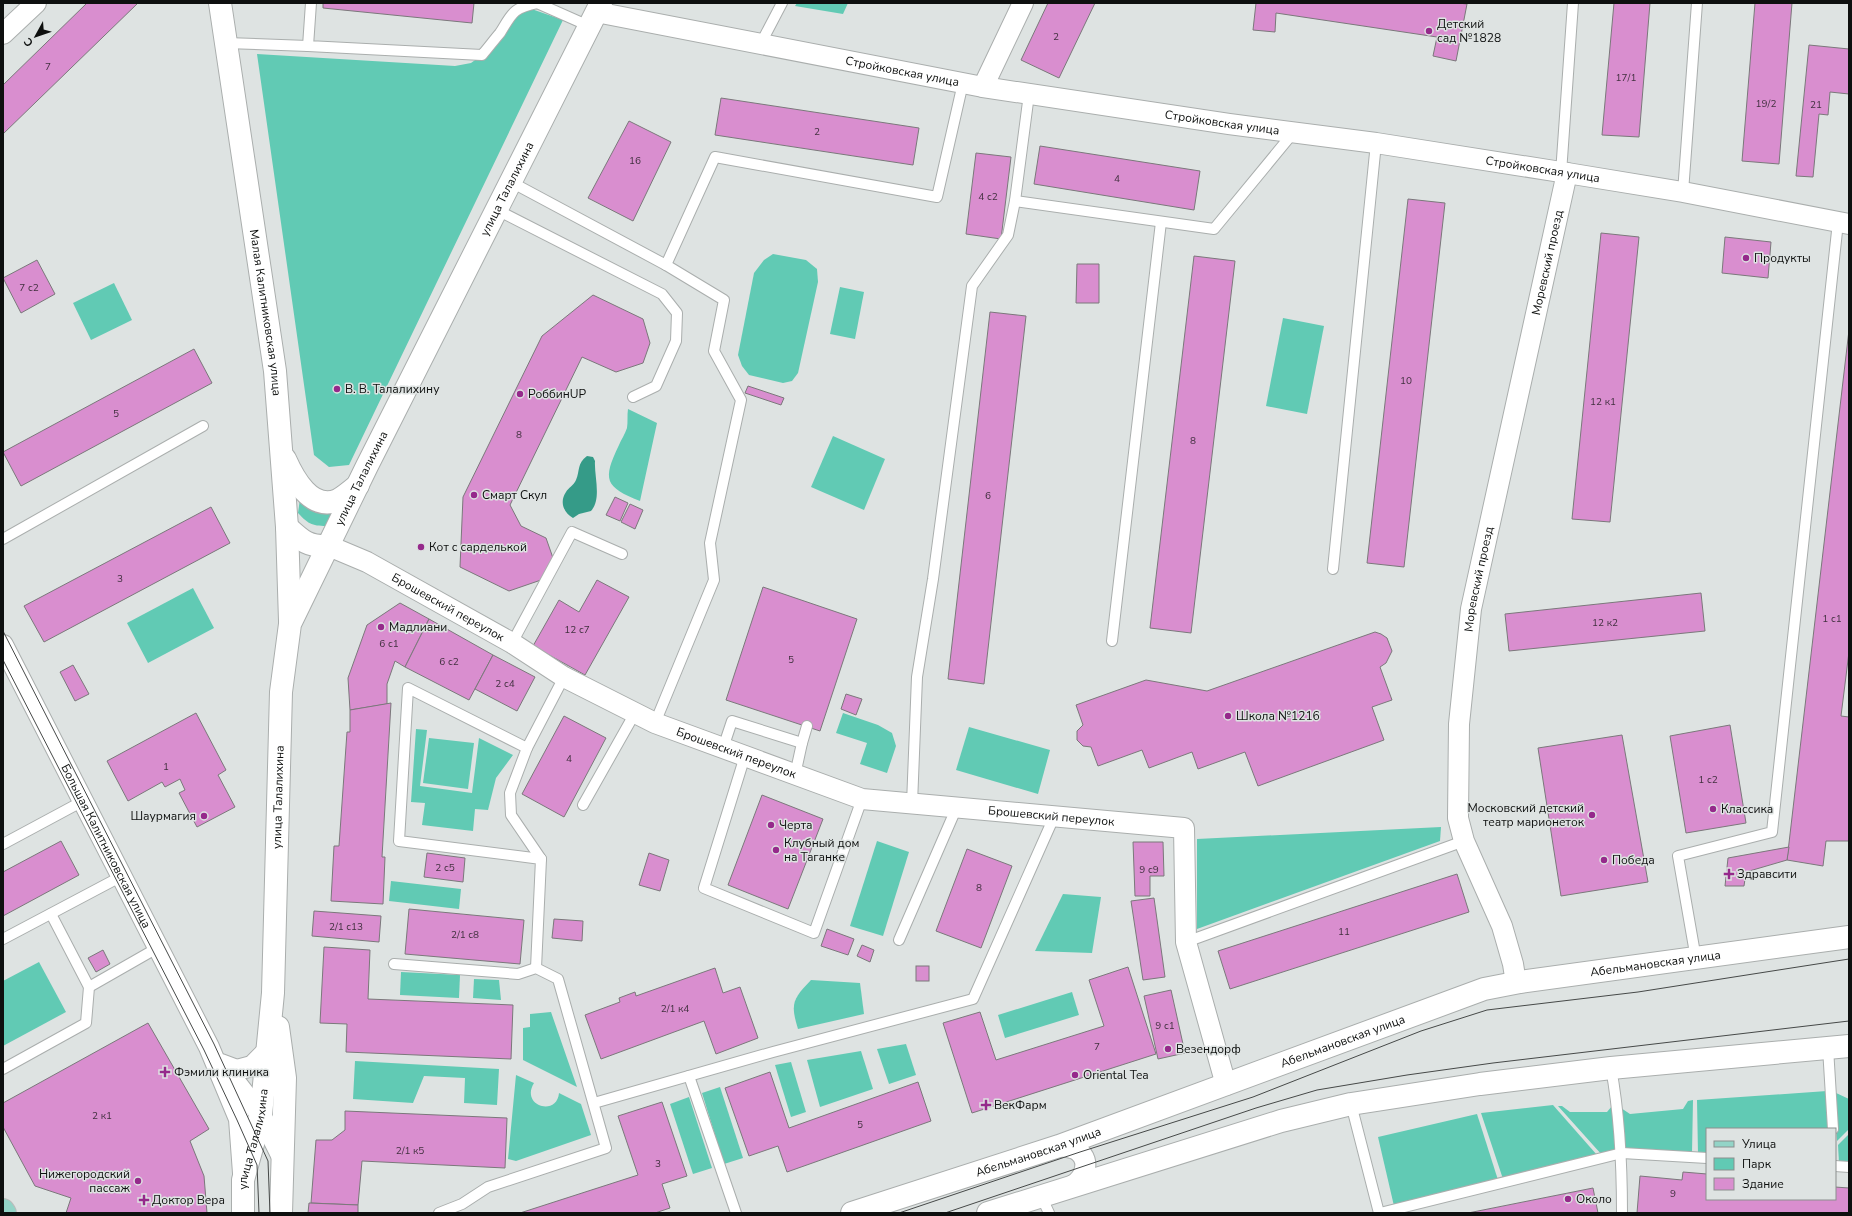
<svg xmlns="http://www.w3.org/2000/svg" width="1852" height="1216" font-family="'Nunito Sans',sans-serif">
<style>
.green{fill:#61cab4}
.water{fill:#359b88}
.building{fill:#d98ecf;stroke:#7b787b}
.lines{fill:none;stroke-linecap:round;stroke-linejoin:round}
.lane-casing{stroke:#aaaead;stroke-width:12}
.street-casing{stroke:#aaaead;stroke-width:22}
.secondary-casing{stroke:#aaaead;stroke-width:24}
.primary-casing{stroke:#bcbcbc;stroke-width:24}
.lane{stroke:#fff;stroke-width:10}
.street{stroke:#fff;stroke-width:20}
.secondary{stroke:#fff;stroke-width:22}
.primary{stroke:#93d4c7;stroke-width:22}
.tram{stroke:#464948;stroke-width:1}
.poi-dot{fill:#95298b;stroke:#dee3e2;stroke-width:1.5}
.labels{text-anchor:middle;stroke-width:3;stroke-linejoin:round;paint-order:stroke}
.number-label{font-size:10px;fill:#41303f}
.poi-label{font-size:12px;fill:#0e100f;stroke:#dee3e2;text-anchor:start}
.street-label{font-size:12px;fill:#0e100f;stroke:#dee3e2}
</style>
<rect width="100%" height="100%" fill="#dee3e2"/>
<g class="green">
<path d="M 797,3 L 848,3 L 843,14 L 795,6 Z"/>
<path d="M 523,6 L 563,20 L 349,465 L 329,467 L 314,455 L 257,54 L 455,66 L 471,63 L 482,55 Z"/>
<path d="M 773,254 L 806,260 L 817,269 L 818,282 L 798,373 L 792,381 L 783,383 L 749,375 L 742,366 L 738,355 L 754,273 L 764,260 Z"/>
<path d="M 114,283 L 132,320 L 91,340 L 73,303 Z"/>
<path d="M 840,287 L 864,292 L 855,339 L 830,334 Z"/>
<path d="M 1283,318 L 1324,326 L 1307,414 L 1266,406 Z"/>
<path d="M 628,409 L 657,423 L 640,501 C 605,487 602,480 619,445 C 621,440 625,434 627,428 C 628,422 627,415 628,409 Z"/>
<path d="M 833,436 L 885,459 L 864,510 L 811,487 Z"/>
<path d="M 300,499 C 315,512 318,513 337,509 L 329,526 C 313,526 309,525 298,513 Z"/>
<path d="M 193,588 L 214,628 L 148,663 L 127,623 Z"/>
<path d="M 843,713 L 878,725 L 892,733 L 896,746 L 887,773 L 860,764 L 867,743 L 836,733 Z"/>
<path d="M 969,727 L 1050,750 L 1038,794 L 956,770 Z"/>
<path d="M 416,729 L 427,730 L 420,786 L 472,793 L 479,738 L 513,755 L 496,778 L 488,810 L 475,809 L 473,831 L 422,825 L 425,803 L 411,802 Z"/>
<path d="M 429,738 L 474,743 L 468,789 L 423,783 Z"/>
<path d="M 1441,827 L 1440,841 L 1197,929 L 1197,839 Z"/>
<path d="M 877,841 L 909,852 L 883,936 L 850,926 Z"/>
<path d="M 391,881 L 461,889 L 459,909 L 389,901 Z"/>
<path d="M 1063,894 L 1101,897 L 1092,953 L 1035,951 Z"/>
<path d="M 39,962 L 66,1012 L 3,1046 L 3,981 Z"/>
<path d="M 401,972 L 460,975 L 459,998 L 400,995 Z"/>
<path d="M 474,979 L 499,980 L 501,1000 L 473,998 Z"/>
<path d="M 811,980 L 860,983 L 864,1014 L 798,1029 C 790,1003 793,999 811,980 Z"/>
<path d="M 1072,992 L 1079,1015 L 1005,1038 L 998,1015 Z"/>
<path d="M 551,1012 L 577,1087 L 523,1060 L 523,1028 L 530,1027 L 530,1014 Z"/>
<path d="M 906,1044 L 916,1075 L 889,1084 L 877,1049 Z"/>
<path d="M 861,1051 L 873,1089 L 820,1107 L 807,1060 Z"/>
<path d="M 355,1061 L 499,1069 L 497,1105 L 464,1103 L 465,1078 L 424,1076 L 413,1103 L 353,1099 Z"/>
<path d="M 791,1062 L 806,1112 L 791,1117 L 775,1065 Z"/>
<path d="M 516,1075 L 534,1083 C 520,1106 557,1117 559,1093 L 581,1104 L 591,1135 L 516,1161 L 508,1159 Z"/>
<path d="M 720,1087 L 743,1158 L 724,1164 L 702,1093 Z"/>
<path d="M 1827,1091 L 1829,1129 L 1707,1129 L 1707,1154 L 1698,1154 L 1697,1100 Z"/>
<path d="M 1834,1092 L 1849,1099 L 1849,1129 L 1837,1141 Z"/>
<path d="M 689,1097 L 712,1168 L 693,1174 L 670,1104 Z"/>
<path d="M 1693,1100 L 1692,1153 L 1625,1149 L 1621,1108 L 1630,1114 L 1683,1109 L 1688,1101 Z"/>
<path d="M 1553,1105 L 1597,1155 L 1503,1179 L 1481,1113 Z"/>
<path d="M 1558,1106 L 1562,1106 L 1570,1112 L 1607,1112 L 1612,1106 L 1614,1106 L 1618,1150 L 1602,1155 Z"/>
<path d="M 1477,1114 L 1498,1180 L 1394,1206 L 1378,1137 Z"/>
<path d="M 1849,1134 L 1849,1163 L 1839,1163 L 1838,1145 Z"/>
</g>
<path class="water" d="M 587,456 L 593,457 L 595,461 C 594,476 602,499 591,511 L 579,514 L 573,518 C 564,513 559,502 566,492 C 568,488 574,485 576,480 C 580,471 577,463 587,456 Z"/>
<g class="building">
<path d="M 87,3 L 138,3 L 3,134 L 3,85 Z"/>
<path d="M 323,3 L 474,3 L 472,23 L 323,8 Z"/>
<path d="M 1048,3 L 1095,3 L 1059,78 L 1021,60 Z"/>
<path d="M 1256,3 L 1458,3 L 1467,4 L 1456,61 L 1433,56 L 1437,37 L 1276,13 L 1275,32 L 1253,30 Z"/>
<path d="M 1614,3 L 1650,3 L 1639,137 L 1602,135 Z"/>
<path d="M 1755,3 L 1792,3 L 1779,164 L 1742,161 Z"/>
<path d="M 1809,45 L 1849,49 L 1849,94 L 1830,92 L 1828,115 L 1819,114 L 1813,177 L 1796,176 Z"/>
<path d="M 721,98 L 919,128 L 913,165 L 715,135 Z"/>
<path d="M 629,121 L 671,142 L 633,221 L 588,198 Z"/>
<path d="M 1040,146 L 1200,171 L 1194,210 L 1034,184 Z"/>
<path d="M 976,153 L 1011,157 L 1001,239 L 966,234 Z"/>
<path d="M 1408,199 L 1445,203 L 1404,567 L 1367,563 Z"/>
<path d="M 1601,233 L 1639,237 L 1610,522 L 1572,519 Z"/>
<path d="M 1725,237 L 1771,242 L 1768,278 L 1722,273 Z"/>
<path d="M 1194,256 L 1235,261 L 1191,633 L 1150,628 Z"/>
<path d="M 37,260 L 55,294 L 21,313 L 3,278 Z"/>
<path d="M 1077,264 L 1099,264 L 1099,303 L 1076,303 Z"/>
<path d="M 593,295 L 643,319 L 650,343 L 643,363 L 616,372 L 582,357 L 510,505 L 521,526 L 546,538 L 553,558 L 541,580 L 509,591 L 460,567 L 463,497 L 542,336 Z"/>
<path d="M 990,312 L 1026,316 L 984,684 L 948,679 Z"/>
<path d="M 1849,330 L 1849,652 L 1841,716 L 1849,717 L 1849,841 L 1826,841 L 1823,866 L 1787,860 Z"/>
<path d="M 194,349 L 212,383 L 21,486 L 3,452 Z"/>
<path d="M 748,386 L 784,398 L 781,405 L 745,393 Z"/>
<path d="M 615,497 L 628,503 L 620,521 L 606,515 Z"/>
<path d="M 630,504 L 643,510 L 635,529 L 621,522 Z"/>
<path d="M 211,507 L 230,543 L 44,642 L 24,606 Z"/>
<path d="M 597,580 L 629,597 L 585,675 L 533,646 L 559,600 L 579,612 Z"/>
<path d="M 763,587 L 857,619 L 820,731 L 726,700 Z"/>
<path d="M 1701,593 L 1705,631 L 1509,651 L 1505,614 Z"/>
<path d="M 400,603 L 429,619 L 405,667 L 395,661 L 387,684 L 387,704 L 350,710 L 348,678 L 367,625 Z"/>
<path d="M 429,619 L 493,655 L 469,700 L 405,667 Z"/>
<path d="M 1375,632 L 1381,634 L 1387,638 L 1392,651 L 1386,663 L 1380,667 L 1392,700 L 1372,707 L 1384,740 L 1258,786 L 1245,752 L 1198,769 L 1192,752 L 1149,768 L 1142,750 L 1098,766 L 1091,747 L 1083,746 L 1077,740 L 1077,731 L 1083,725 L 1076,705 L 1146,680 L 1207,691 Z"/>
<path d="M 493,655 L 535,677 L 517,711 L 475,689 Z"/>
<path d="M 73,665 L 89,694 L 75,701 L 60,672 Z"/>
<path d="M 846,694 L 862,699 L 856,715 L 841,709 Z"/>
<path d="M 391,703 L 382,857 L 385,857 L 383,904 L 331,901 L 334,846 L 339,846 L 347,732 L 350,732 L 350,710 Z"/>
<path d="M 196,713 L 226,770 L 218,775 L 235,807 L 197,827 L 179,793 L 185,790 L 180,779 L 165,787 L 162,782 L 128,801 L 107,761 Z"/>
<path d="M 564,716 L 606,738 L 564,817 L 522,794 Z"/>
<path d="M 1730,725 L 1746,823 L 1686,833 L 1670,736 Z"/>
<path d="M 1622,735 L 1648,882 L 1561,896 L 1538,748 Z"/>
<path d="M 762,795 L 823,819 L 788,909 L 728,885 Z"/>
<path d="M 61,841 L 79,875 L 3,916 L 3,872 Z"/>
<path d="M 1133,842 L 1163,842 L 1164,876 L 1150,876 L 1150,896 L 1135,896 Z"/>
<path d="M 1789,847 L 1787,860 L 1746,872 L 1744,886 L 1725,886 L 1728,858 Z"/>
<path d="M 967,849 L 1012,866 L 981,948 L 936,931 Z"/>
<path d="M 427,853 L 465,858 L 463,882 L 424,877 Z"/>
<path d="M 649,853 L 669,860 L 660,891 L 639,885 Z"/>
<path d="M 1457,874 L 1469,912 L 1230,989 L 1218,951 Z"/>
<path d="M 1154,898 L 1165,977 L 1143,980 L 1131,901 Z"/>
<path d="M 409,909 L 524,920 L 520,964 L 405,954 Z"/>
<path d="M 314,911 L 381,916 L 379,942 L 312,936 Z"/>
<path d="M 554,919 L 583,921 L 582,941 L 552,938 Z"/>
<path d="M 827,929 L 854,939 L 848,955 L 821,946 Z"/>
<path d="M 862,945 L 874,950 L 870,962 L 857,956 Z"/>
<path d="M 324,947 L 370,950 L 368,999 L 513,1005 L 511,1059 L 346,1052 L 347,1024 L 320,1023 Z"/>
<path d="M 103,950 L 110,964 L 96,972 L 88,958 Z"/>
<rect x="916" y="966" width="13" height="15"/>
<path d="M 1128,967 L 1156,1054 L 972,1113 L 943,1023 L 980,1012 L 996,1060 L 1104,1026 L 1089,980 Z"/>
<path d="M 715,968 L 723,993 L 740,987 L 758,1038 L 716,1054 L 704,1021 L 601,1059 L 585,1015 L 620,1002 L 619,998 L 635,992 L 636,996 Z"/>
<path d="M 1171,990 L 1185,1053 L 1158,1059 L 1144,996 Z"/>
<path d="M 148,1023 L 209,1129 L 190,1141 L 204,1176 L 207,1213 L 66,1213 L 71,1198 L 35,1186 L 3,1127 L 3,1103 Z"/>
<path d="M 770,1072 L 789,1128 L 918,1082 L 931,1121 L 787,1172 L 778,1146 L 749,1156 L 725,1088 Z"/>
<path d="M 662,1102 L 687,1176 L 662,1184 L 670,1208 L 655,1213 L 520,1213 L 638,1175 L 618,1116 Z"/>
<path d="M 345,1111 L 507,1118 L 505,1168 L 362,1161 L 358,1205 L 311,1203 L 316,1140 L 332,1140 L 345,1130 Z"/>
<path d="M 1683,1172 L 1707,1174 L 1707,1199 L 1835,1199 L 1835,1187 L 1849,1188 L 1849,1213 L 1637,1213 L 1640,1176 L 1682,1180 Z"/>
<path d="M 1593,1188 L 1598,1213 L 1468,1213 Z"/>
<path d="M 309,1203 L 358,1205 L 358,1213 L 308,1213 Z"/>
</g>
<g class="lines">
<g class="lane-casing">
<g id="lane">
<path d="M 311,3 L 308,46 L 482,55 C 488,48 494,40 500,33 C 512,14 512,8 537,3"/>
<path d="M 537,3 L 589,26"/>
<path d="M 226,43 L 308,46"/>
<path d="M 760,45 L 782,3"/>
<path d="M 1561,173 L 1573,3"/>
<path d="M 511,182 L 666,265 L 715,157 L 937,197 L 963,83"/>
<path d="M 1683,192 L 1697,3"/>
<path d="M 1015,201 L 1214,229 L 1293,133"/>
<path d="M 497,210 L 662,294 L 677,313 L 676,341 L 656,386 L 633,397"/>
<path d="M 3,539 L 203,426"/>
<path d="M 1333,569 L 1376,143"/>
<path d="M 1112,641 L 1161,222"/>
<path d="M 512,643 L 572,532 L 622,554"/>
<path d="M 655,723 L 714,580 L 710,543 L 741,400 L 714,351 L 724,300 L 666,265"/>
<path d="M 527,748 L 510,793 L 511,815 L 541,859"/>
<path d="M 723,748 L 732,721 L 802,743 L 807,726"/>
<path d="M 745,756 L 704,888 L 814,933 L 862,799"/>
<path d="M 795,775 L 802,743"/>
<path d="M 912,804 L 917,677 L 933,579 L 972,286 L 1008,235 L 1015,201 L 1029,94"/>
<path d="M 583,805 L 635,713"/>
<path d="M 3,844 L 83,801"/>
<path d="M 51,914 L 89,987"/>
<path d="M 3,939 L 122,876"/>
<path d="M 899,940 L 956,809"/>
<path d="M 1186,942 L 1464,841"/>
<path d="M 1696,959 L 1678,856 L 1772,832 L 1838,222"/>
<path d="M 394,964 L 518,974 L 536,968 L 558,979 L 606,1148 L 488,1187 L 462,1204 L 439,1213"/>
<path d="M 536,968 L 541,859 L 399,841 L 408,688 L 527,748 L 564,677"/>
<path d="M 1828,1048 L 1833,1129"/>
<path d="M 1611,1068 C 1620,1117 1622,1164 1622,1213"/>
<path d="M 3,1069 L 86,1023 L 89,987 L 159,947"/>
<path d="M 689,1076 L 736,1213"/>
<path d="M 594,1103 L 773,1052 L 973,999 L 1054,817"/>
<path d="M 1351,1104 L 1379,1213"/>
<path d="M 1835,1166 L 1849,1167"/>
<path d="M 1041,1196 L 1049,1213"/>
<path d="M 1380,1213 L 1622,1153 L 1707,1158"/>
</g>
</g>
<g class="street-casing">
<g id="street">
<path id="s1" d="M 596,12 L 983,87 L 1229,124 L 1376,143 L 1567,173 L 1683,192 L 1849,224"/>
<path d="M 3,34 L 36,3"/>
<path d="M 983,87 L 1023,3"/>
<path id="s2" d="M 329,546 L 367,562 L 512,643 L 564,677 L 655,723 L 862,799 L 1184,828 L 1186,942 L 1226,1085"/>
<path id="s3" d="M 3,645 L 209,1047 L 239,1119 L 243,1173"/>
<path id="s4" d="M 1516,983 L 1513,964 L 1502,926 L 1464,841 L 1458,818 L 1459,724 L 1471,609 L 1567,173"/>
<path d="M 221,1064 L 237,1070 L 252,1066 L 267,1051"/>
<path d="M 227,1071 L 261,1115 L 283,1159"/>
<path d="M 1059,1146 C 1064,1147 1070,1147 1075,1149 C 1092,1158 1086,1178 1072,1186"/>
</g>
</g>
<g class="secondary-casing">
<g id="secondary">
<path id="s5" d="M 220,3 L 275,371 L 287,527 L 290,621"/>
<path d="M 285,459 C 293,477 311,512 338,500 C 345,496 352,490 358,485"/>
<path d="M 287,527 C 302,541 308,547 329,546"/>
<path d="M 278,1027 L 285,1078 L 281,1213"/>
<path id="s6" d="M 243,1213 L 243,1180 L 261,1115 L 273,993 L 281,692 L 290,624 L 367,466 L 601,3"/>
<path id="s7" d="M 852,1213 L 1059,1146 L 1484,989 L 1520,982 L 1849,937"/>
<path d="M 988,1213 L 1281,1121 L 1351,1104 L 1480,1084 L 1611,1068 L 1849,1046"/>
</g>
</g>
<g class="primary-casing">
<path id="primary" d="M 3,1210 L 5,1213"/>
</g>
<use href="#lane" class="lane"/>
<use href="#street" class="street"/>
<use href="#secondary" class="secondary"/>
<use href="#primary" class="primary"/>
<g class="tram">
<path d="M 3,631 L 214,1044 L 268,1161 L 270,1213"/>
<path d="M 3,660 L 204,1050 L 237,1120 L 257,1165 L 259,1213"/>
<path d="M 899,1213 L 1080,1152 L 1253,1097 L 1421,1031 L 1487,1010 L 1638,992 L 1849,959"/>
<path d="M 945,1213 L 1256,1108 L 1317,1090 L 1407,1075 L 1493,1063 L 1849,1021"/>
</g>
</g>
<g class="poi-dot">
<circle cx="1429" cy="31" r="4"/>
<circle cx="1746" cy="258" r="4"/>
<circle cx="337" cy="389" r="4"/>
<circle cx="520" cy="394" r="4"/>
<circle cx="474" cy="495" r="4"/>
<circle cx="421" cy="547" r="4"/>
<circle cx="381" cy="627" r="4"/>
<circle cx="1228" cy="716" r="4"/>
<circle cx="1713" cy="809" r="4"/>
<circle cx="1592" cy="815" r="4"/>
<circle cx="204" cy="816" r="4"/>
<circle cx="771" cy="825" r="4"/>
<circle cx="776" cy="850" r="4"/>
<circle cx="1604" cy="860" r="4"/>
<path d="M1727 868h4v4h4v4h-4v4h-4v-4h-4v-4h4z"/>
<circle cx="1168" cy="1049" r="4"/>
<path d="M163 1066h4v4h4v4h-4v4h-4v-4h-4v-4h4z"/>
<circle cx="1075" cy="1075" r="4"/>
<path d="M984 1099h4v4h4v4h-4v4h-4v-4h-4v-4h4z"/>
<circle cx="138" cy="1181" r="4"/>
<circle cx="1568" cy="1199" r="4"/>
<path d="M142 1194h4v4h4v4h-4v4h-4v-4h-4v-4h4z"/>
</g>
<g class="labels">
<g class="number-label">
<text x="1056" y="40">2</text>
<text x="48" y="70">7</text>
<text x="1626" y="81">17/1</text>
<text x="1766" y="107">19/2</text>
<text x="1816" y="108">21</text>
<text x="817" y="135">2</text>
<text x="635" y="164">16</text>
<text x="1117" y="182">4</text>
<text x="988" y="200">4 с2</text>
<text x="29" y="291">7 с2</text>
<text x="1406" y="384">10</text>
<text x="1603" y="405">12 к1</text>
<text x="116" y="417">5</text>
<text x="519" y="438">8</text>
<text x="1193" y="444">8</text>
<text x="988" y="499">6</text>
<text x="120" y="582">3</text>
<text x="1832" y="622">1 с1</text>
<text x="1605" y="626">12 к2</text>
<text x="577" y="633">12 с7</text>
<text x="389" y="647">6 с1</text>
<text x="791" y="663">5</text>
<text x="449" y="665">6 с2</text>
<text x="505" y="687">2 с4</text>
<text x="569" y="762">4</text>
<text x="166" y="770">1</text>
<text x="1708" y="783">1 с2</text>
<text x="445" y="871">2 с5</text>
<text x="1149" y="873">9 с9</text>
<text x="979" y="891">8</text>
<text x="346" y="930">2/1 с13</text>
<text x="1344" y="935">11</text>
<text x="465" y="938">2/1 с8</text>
<text x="675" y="1012">2/1 к4</text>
<text x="1165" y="1029">9 с1</text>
<text x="1097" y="1050">7</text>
<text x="102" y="1119">2 к1</text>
<text x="860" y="1128">5</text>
<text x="410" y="1154">2/1 к5</text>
<text x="658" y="1167">3</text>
<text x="1673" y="1197">9</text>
</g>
<g class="poi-label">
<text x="1437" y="28">Детский<tspan x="1437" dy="14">сад №1828</tspan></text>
<text x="1754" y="262">Продукты</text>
<text x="345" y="393">В. В. Талалихину</text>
<text x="528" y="398">РоббинUP</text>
<text x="482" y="499">Смарт Скул</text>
<text x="429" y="551">Кот с сарделькой</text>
<text x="389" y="631">Мадлиани</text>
<text x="1236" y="720">Школа №1216</text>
<text x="1584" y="812" text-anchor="end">Московский детский<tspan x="1584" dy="14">театр марионеток</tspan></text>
<text x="1721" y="813">Классика</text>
<text x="196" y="820" text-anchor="end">Шаурмагия</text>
<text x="779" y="829">Черта</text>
<text x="784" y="847">Клубный дом<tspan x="784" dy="14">на Таганке</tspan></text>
<text x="1612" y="864">Победа</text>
<text x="1737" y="878">Здравсити</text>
<text x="1176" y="1053">Везендорф</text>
<text x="174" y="1076">Фэмили клиника</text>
<text x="1083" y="1079">Oriental Tea</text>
<text x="994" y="1109">ВекФарм</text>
<text x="130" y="1178" text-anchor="end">Нижегородский<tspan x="130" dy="14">пассаж</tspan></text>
<text x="1576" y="1203">Около</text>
<text x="152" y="1204">Доктор Вера</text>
</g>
<g class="street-label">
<text dy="4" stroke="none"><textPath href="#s1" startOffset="312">Стройковская улица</textPath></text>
<text dy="4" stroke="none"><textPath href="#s1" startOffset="636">Стройковская улица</textPath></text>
<text dy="4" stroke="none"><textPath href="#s1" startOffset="960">Стройковская улица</textPath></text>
<text dy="4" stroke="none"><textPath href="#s6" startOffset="1079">улица Талалихина</textPath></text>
<text dy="4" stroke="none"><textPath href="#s4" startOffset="740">Моревский проезд</textPath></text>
<text dy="4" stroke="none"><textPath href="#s5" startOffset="313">Малая Калитниковская улица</textPath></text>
<text dy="4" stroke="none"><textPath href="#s6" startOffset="755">улица Талалихина</textPath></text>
<text dy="4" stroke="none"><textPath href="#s4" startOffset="416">Моревский проезд</textPath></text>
<text dy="4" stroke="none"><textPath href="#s2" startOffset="134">Брошевский переулок</textPath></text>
<text dy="4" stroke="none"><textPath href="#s2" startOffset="458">Брошевский переулок</textPath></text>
<text dy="4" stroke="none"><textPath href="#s6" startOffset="419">улица Талалихина</textPath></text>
<text dy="4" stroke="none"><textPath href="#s2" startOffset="782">Брошевский переулок</textPath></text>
<text dy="4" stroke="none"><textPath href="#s3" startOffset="226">Большая Калитниковская улица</textPath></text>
<text dy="4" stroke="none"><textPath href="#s7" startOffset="844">Абельмановская улица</textPath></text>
<text dy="4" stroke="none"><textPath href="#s7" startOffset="520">Абельмановская улица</textPath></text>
<text dy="4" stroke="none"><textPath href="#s6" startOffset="75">улица Талалихина</textPath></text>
<text dy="4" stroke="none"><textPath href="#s7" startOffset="196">Абельмановская улица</textPath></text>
</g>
</g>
<rect width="1852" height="1216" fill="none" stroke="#0e100f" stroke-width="8"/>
<rect x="1706" y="1128" width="130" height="72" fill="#dee3e2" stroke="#8b8f8e"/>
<rect x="1714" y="1141" width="20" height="6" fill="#93d4c7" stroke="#8b8f8e"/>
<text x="1742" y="1148" font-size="12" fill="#0e100f">Улица</text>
<rect x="1714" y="1158" width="20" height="12" fill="#61cab4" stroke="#8b8f8e"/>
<text x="1742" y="1168" font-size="12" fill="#0e100f">Парк</text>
<rect x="1714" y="1178" width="20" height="12" fill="#d98ecf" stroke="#8b8f8e"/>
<text x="1742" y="1188" font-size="12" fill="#0e100f">Здание</text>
<g transform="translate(36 36) rotate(230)" stroke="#dee3e2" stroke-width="3" paint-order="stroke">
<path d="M0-3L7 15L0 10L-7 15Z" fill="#0e100f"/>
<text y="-6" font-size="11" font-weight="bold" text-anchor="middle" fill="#0e100f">С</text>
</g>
</svg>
